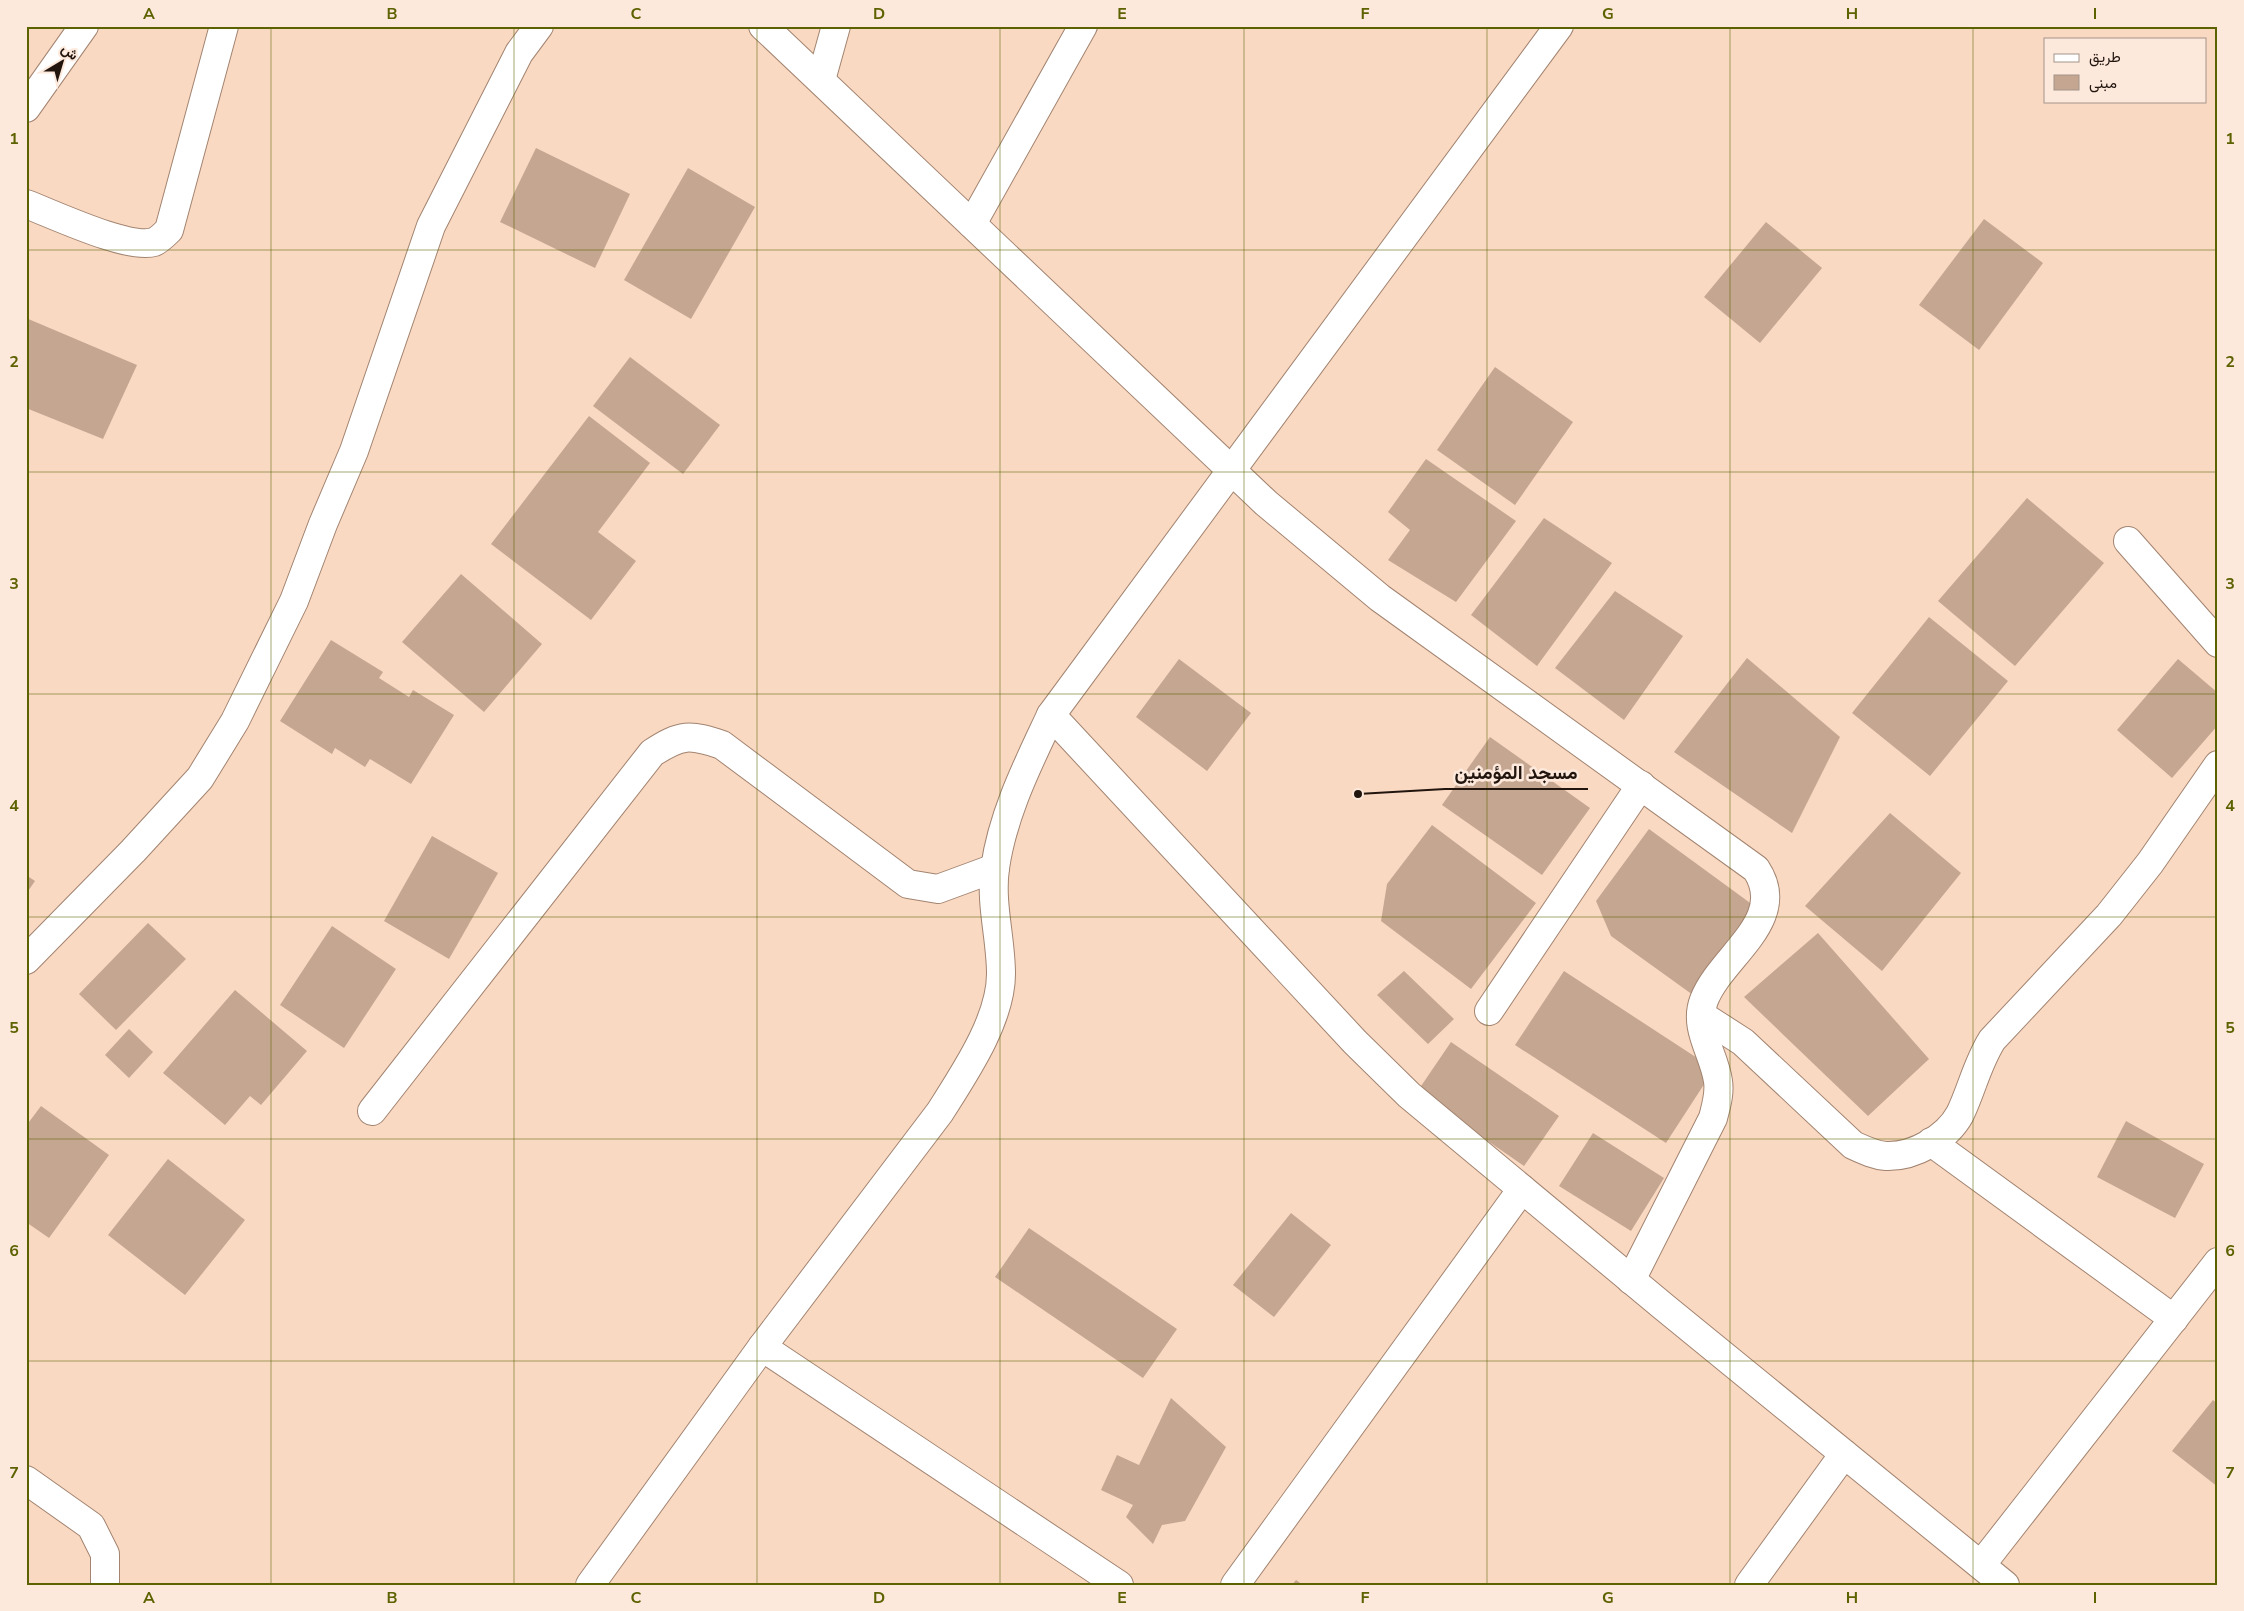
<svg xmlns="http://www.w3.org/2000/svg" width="2244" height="1611" font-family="'Nunito Sans',Vazirmatn,sans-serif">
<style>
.building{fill:#c5a691}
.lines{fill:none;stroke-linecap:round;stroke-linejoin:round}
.street-casing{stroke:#a28470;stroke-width:30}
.street{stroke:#fff;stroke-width:28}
.grid{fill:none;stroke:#5d6200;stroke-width:1;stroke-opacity:0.55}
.leader{fill:none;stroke:#21150e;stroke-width:2}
.callout-dot{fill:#21150e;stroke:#fde9dc;stroke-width:2}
.callout-label{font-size:19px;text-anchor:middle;font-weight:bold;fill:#21150e;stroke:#fde9dc;stroke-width:5;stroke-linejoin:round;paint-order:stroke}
.neatline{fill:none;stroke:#5d6200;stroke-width:2}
.grid-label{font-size:16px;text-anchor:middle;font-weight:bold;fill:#5d6200}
</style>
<rect width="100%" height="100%" fill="#fad9c3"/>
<g class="building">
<path d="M 536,148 L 630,194 L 595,268 L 500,222 Z"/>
<path d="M 688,168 L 755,207 L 691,319 L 624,280 Z"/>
<path d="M 1984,219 L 2043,263 L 1979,350 L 1919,305 Z"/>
<path d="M 1766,222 L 1822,268 L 1760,343 L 1704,297 Z"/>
<path d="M 26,318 L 137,365 L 103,439 L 26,408 Z"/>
<path d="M 630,357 L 720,425 L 683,474 L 593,406 Z"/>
<path d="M 1495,367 L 1573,422 L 1515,505 L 1437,450 Z"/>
<path d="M 589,416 L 650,463 L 598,532 L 636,561 L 591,620 L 491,544 Z"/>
<path d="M 1426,459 L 1516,521 L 1456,602 L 1388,560 L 1410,530 L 1388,512 Z"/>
<path d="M 2027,498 L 2104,563 L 2015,666 L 1938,601 Z"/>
<path d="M 1544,518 L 1612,563 L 1537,666 L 1471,615 Z"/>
<path d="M 461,574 L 542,644 L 484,712 L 402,642 Z"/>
<path d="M 1615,591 L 1683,636 L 1624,720 L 1555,668 Z"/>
<path d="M 1929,617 L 2008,681 L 1930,776 L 1852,713 Z"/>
<path d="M 331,640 L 383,672 L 379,678 L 409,697 L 413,690 L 454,715 L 411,784 L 370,759 L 365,767 L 335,748 L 332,754 L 280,721 Z"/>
<path d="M 1747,658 L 1840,737 L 1792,833 L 1674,752 Z"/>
<path d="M 1179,659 L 1251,713 L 1207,771 L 1136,717 Z"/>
<path d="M 2178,659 L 2218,693 L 2218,725 L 2172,778 L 2117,730 Z"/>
<path d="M 1490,737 L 1590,808 L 1542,875 L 1442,805 Z"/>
<path d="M 1890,813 L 1961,873 L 1882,971 L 1805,906 Z"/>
<path d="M 1432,825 L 1536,903 L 1471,989 L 1381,921 L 1387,884 Z"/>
<path d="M 1649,829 L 1757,908 L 1693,995 L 1611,936 L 1596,901 Z"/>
<path d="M 432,836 L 498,873 L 449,959 L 384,921 Z"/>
<path d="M 26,875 L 35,881 L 26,894 Z"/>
<path d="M 148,923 L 186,959 L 116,1030 L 79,994 Z"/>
<path d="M 332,926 L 396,969 L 344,1048 L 280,1005 Z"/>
<path d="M 1818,933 L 1929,1059 L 1868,1116 L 1744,997 Z"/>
<path d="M 1404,971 L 1454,1019 L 1428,1044 L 1377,995 Z"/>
<path d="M 1564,971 L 1714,1069 L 1666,1143 L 1515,1045 Z"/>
<path d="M 235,990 L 307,1051 L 261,1105 L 250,1096 L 225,1125 L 163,1073 Z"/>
<path d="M 129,1029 L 153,1052 L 129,1078 L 105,1055 Z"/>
<path d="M 1451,1042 L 1559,1116 L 1524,1166 L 1417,1092 Z"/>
<path d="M 41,1106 L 109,1155 L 49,1238 L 26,1222 L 26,1126 Z"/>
<path d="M 2126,1121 L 2204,1164 L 2175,1218 L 2097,1177 Z"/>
<path d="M 1593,1133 L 1664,1178 L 1631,1231 L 1559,1186 Z"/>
<path d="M 168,1159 L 245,1220 L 185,1295 L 108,1235 Z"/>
<path d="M 1291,1213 L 1331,1245 L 1274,1317 L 1233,1285 Z"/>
<path d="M 1029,1228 L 1177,1329 L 1143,1378 L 995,1277 Z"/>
<path d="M 1171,1398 L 1226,1447 L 1185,1521 L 1162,1525 L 1153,1544 L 1126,1517 L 1133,1505 L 1101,1490 L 1117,1455 L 1139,1465 Z"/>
<path d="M 2213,1400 L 2218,1404 L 2218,1487 L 2172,1451 Z"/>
<path d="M 1296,1580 L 1303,1585 L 1292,1585 Z"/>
</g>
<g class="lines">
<g class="street-casing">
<g id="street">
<path d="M 763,26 L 1266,503 L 1380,598 L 1756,869 C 1790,920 1721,956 1704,1000 C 1693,1028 1714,1053 1718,1081 C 1720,1094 1716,1106 1713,1118 L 1631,1280"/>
<path d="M 821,80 L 836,26"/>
<path d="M 26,108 L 84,26"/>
<path d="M 26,204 C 53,214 128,250 154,242 C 159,240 165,234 169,230 L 224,26"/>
<path d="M 972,224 L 1083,26"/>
<path d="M 2128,541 L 2218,643"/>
<path d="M 1051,715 L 1355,1042 L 1409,1095 L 1664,1307 L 2005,1585"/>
<path d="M 26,960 L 133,851 L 200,778 L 235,721 L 294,601 L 323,524 L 354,451 L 431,226 L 519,53 L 539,26"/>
<path d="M 1489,1011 L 1641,785"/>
<path d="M 1701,1015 L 1743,1042 L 1853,1145 C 1864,1150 1874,1155 1886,1156 C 1914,1157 1947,1138 1960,1114 C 1972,1089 1977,1064 1992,1040 L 2109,915 L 2150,863 L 2218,765"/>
<path d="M 372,1111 L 652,753 C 681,734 690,734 722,745 L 908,884 L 938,889 L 995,868"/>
<path d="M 1931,1142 L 2174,1319"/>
<path d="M 762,1347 L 1119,1585"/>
<path d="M 26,1480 L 91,1526 L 105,1554 L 105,1585"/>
<path d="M 1981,1565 L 2218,1262"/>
<path d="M 590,1585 L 762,1347 L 940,1112 C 964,1074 1001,1020 1001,974 C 1001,938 990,904 995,868 C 1003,813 1028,764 1051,715 L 1559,26"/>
<path d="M 1235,1585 L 1522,1189"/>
<path d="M 1749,1585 L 1844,1454"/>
</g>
</g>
<use href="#street" class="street"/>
</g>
<path class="grid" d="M 271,26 L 271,1585M 514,26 L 514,1585M 757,26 L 757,1585M 1000,26 L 1000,1585M 1244,26 L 1244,1585M 1487,26 L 1487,1585M 1730,26 L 1730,1585M 1973,26 L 1973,1585M 26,250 L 2218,250M 26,472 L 2218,472M 26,694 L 2218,694M 26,917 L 2218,917M 26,1139 L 2218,1139M 26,1361 L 2218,1361"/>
<path class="leader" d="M1358 794L1445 789H1588"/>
<circle class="callout-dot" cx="1358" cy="794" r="5"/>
<g class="callout-label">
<text x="1516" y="779">مسجد المؤمنين</text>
</g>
<rect width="2244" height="1611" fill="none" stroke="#fde9dc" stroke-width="55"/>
<rect x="2044" y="38" width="162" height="65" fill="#fde9dc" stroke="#a5948a"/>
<rect x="2054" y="54" width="25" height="8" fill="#ffffff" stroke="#a5948a"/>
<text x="2089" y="62" font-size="15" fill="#21150e">طريق</text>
<rect x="2054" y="75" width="25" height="15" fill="#c5a691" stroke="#a5948a"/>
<text x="2089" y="88" font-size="15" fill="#21150e">مبنى</text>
<g transform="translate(62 62) rotate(38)" stroke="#fde9dc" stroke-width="4" paint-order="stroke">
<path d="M0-4L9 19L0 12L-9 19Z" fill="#21150e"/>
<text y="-8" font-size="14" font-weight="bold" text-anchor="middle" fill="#21150e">ش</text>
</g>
<rect x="28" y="28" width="2188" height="1556" class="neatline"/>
<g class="grid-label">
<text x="149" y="19">A</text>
<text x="392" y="19">B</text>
<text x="636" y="19">C</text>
<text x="879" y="19">D</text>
<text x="1122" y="19">E</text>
<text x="1365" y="19">F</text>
<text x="1608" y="19">G</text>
<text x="1852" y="19">H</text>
<text x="2095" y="19">I</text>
<text x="14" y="144">1</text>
<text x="2230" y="144">1</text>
<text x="14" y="367">2</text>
<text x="2230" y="367">2</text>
<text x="14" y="589">3</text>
<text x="2230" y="589">3</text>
<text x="14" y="811">4</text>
<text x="2230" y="811">4</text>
<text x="14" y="1033">5</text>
<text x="2230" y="1033">5</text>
<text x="14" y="1256">6</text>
<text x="2230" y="1256">6</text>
<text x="14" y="1478">7</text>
<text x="2230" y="1478">7</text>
<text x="149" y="1603">A</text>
<text x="392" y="1603">B</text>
<text x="636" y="1603">C</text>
<text x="879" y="1603">D</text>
<text x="1122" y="1603">E</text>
<text x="1365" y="1603">F</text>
<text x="1608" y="1603">G</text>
<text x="1852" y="1603">H</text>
<text x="2095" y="1603">I</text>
</g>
</svg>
